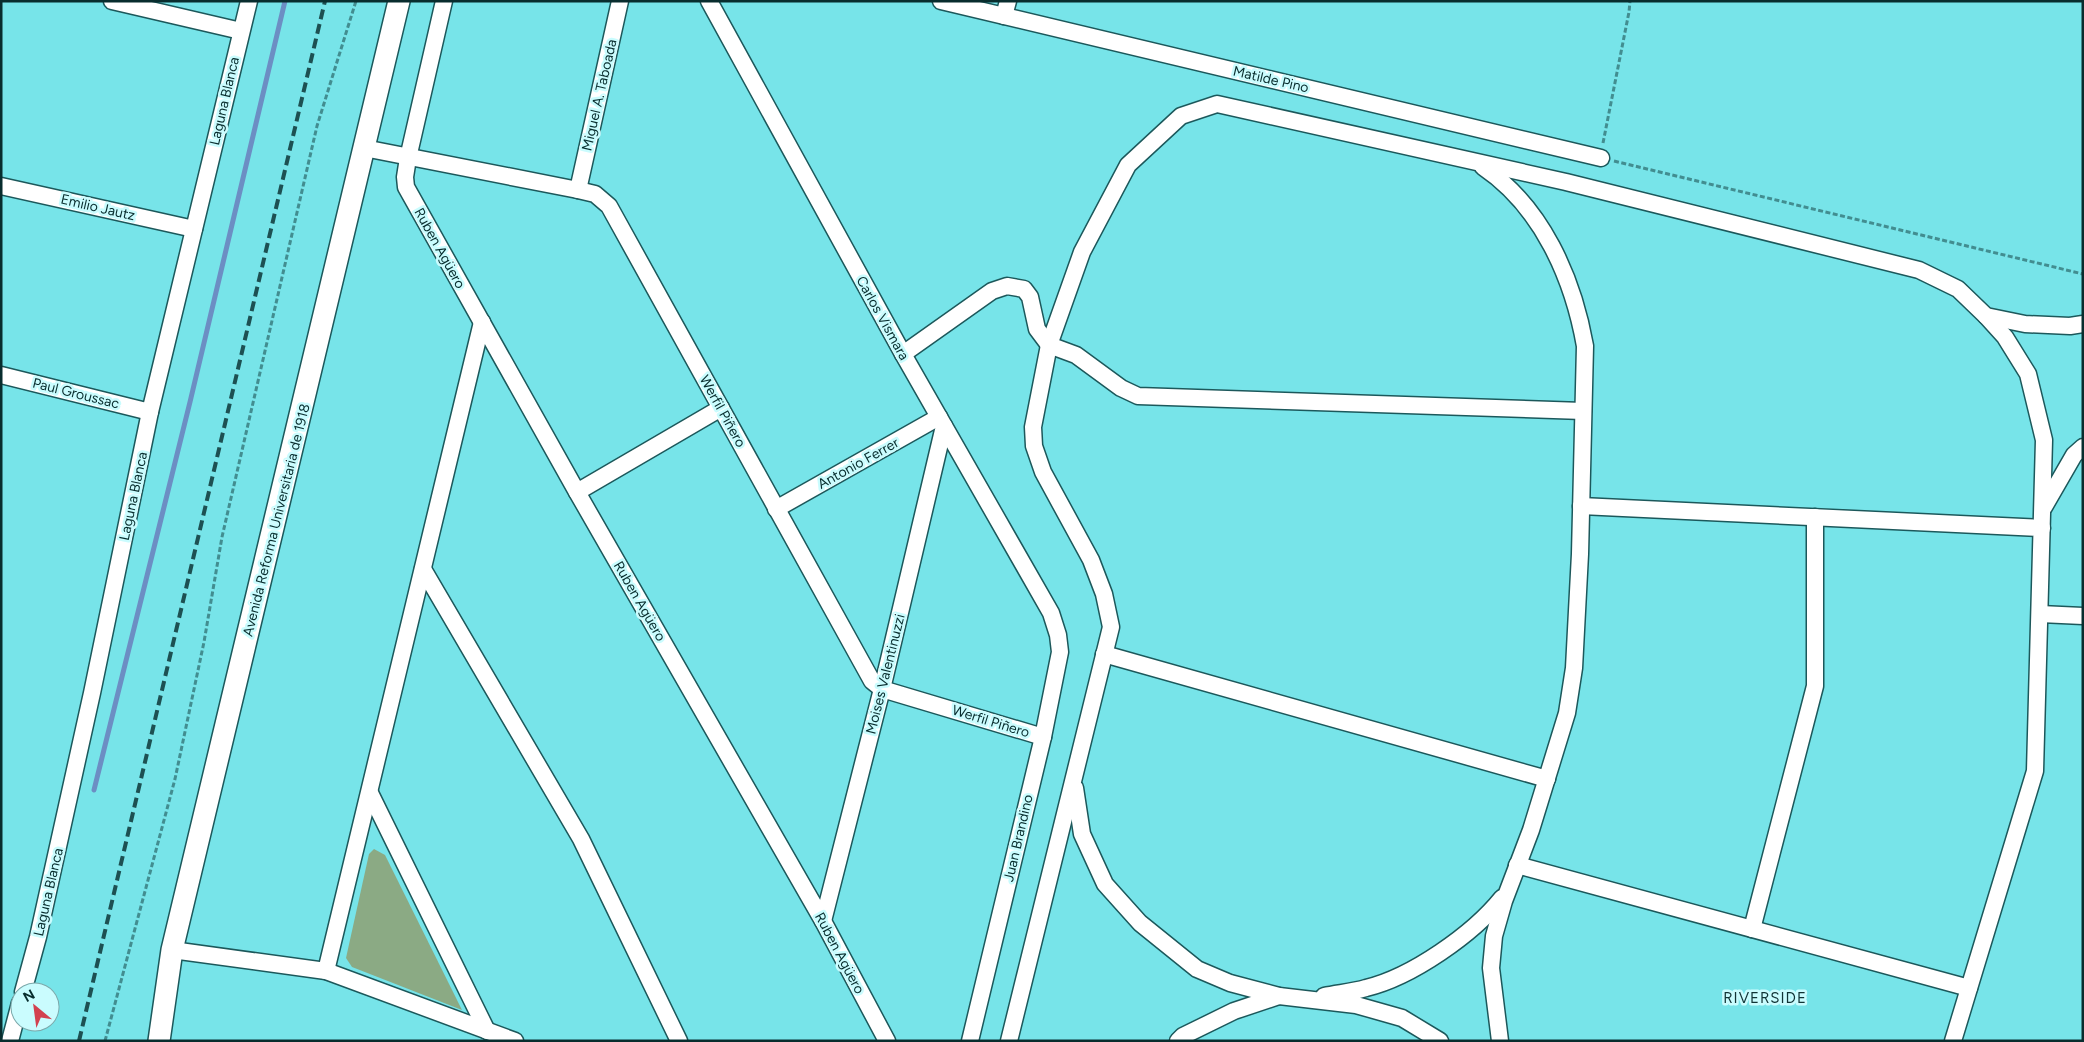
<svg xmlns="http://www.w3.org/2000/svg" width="2084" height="1042" font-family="Figtree,sans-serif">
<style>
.green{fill:#8baa84}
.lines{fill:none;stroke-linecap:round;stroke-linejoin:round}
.stream{stroke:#6c8ec3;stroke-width:5}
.minor-casing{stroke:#1c585b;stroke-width:19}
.major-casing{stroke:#1c585b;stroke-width:24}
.path{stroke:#428d90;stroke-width:3;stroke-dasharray:5 2.5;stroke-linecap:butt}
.minor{stroke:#fff;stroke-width:16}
.major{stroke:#fff;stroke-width:21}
.rail{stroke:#1d5052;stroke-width:4;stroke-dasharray:10 5;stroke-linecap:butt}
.labels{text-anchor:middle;stroke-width:5;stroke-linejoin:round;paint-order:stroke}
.street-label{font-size:14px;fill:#082d2e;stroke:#cafcfe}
.neighbourhood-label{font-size:15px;letter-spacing:1px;fill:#113436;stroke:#cafcfe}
</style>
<rect width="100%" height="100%" fill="#77e4e9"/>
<path class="green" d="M 374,849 L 385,855 L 462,1010 L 352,967 L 346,958 L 369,854 Z"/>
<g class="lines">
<path class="stream" d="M 94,790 L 190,402 L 285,1"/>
<g class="minor-casing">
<g id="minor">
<path d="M 112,1 L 241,31"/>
<path d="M 444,1 L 408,158 L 405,177 L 406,187 L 577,492 L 823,921 L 887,1041"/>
<path d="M 709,1 L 903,354 L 1051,613 L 1058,635 L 1060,652 L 1043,737 L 970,1041"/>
<path d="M 941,1 L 1601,158"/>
<path d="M 1004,16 L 1008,1"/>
<path d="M 364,148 L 578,190 L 595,194 L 609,206 L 872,681 L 882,689 L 1043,737"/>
<path d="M 1483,167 C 1542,207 1573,278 1585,346 L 1580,554 L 1574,668 L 1567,713 L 1531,830 L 1504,901 L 1494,936 L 1491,968 L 1500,1041"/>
<path d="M 1,186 L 194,229"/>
<path d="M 578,190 L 620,1"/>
<path d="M 903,354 L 992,291 L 1007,286 L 1024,289 L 1030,297 L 1037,329 L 1049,345 L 1076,355 L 1121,388 L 1138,396 L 1583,411"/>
<path d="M 1,375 L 150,412"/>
<path d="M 577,492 L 721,408"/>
<path d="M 1581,506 L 2042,528"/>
<path d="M 2044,507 L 2074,455 L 2083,447"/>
<path d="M 776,509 L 939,417"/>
<path d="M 423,569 L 581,839 L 679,1041"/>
<path d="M 2040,614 L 2083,616"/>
<path d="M 1104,654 L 1547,779"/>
<path d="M 1075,788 L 1082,834 L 1105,884 L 1140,923 L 1197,969 L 1230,983 L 1279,996 L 1356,1005 L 1402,1018 L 1440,1041"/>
<path d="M 370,793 L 487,1031"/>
<path d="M 1517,865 L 1969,988"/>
<path d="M 823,921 L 882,689 L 944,426"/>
<path d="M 1752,929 L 1815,686 L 1815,517"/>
<path d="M 172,950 L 326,971 L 515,1041"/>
<path d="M 326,971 L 482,322"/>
<path d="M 23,992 L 38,937 L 92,693 L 150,412 L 249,1"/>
<path d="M 1324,996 C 1338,993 1353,992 1366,988 C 1412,977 1473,934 1502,898"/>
<path d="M 10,1041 L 20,1003"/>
<path d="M 1009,1041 L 1111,627 L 1104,594 L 1091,560 L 1043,472 L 1034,446 L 1033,427 L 1049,345 L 1082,252 L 1128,165 L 1181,116 L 1217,104 L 1566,182 L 1919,270 L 1958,289 L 1986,316 L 2025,324 L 2070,326 L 2083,324"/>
<path d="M 1178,1041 L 1183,1036 L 1234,1011 L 1279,996"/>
<path d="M 1953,1041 L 2035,771 L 2044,440 L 2028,374 L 2005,337 L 1986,316"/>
</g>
</g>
<g class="major-casing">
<path id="major" d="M 159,1041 L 172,950 L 399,1"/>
</g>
<g class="path">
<path d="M 1603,143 L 1629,12 L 1630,1"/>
<path d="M 1614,161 L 2083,274"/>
<path d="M 105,1041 L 175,779 L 204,642 L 222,537 L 317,126 L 356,1"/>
</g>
<use href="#minor" class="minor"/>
<use href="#major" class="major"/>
<path class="rail" d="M 79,1041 L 325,1"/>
</g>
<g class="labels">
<g class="street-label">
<text transform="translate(1271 79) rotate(13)" y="5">Matilde Pino</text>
<text transform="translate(599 95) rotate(-77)" y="5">Miguel A. Taboada</text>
<text transform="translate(224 101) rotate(-77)" y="5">Laguna Blanca</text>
<text transform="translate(98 207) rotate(13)" y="5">Emilio Jautz</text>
<text transform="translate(440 248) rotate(61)" y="5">Ruben Agüero</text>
<text transform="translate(883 318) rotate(61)" y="5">Carlos Vismara</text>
<text transform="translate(76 393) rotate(14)" y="5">Paul Groussac</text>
<text transform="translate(723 411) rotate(61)" y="5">Werfil Piñero</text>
<text transform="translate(858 463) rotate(-29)" y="5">Antonio Ferrer</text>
<text transform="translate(133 496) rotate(-78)" y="5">Laguna Blanca</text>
<text transform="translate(276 520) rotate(-76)" y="5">Avenida Reforma Universitaria de 1918</text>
<text transform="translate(640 601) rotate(60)" y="5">Ruben Agüero</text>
<text transform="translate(885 674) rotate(-76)" y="5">Moises Valentinuzzi</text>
<text transform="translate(991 721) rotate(17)" y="5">Werfil Piñero</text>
<text transform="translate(1018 838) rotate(-77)" y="5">Juan Brandino</text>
<text transform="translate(48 892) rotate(-77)" y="5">Laguna Blanca</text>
<text transform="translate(840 953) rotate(62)" y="5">Ruben Agüero</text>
</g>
<g class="neighbourhood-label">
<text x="1765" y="1003">RIVERSIDE</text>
</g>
</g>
<rect width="2084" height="1042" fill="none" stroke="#082d2e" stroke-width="5"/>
<g transform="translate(35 1007) rotate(331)"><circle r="24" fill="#cafcfe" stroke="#7ca9ab"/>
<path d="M0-4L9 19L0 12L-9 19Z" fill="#d2414f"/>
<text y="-8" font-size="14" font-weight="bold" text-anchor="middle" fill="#082d2e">N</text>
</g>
</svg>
